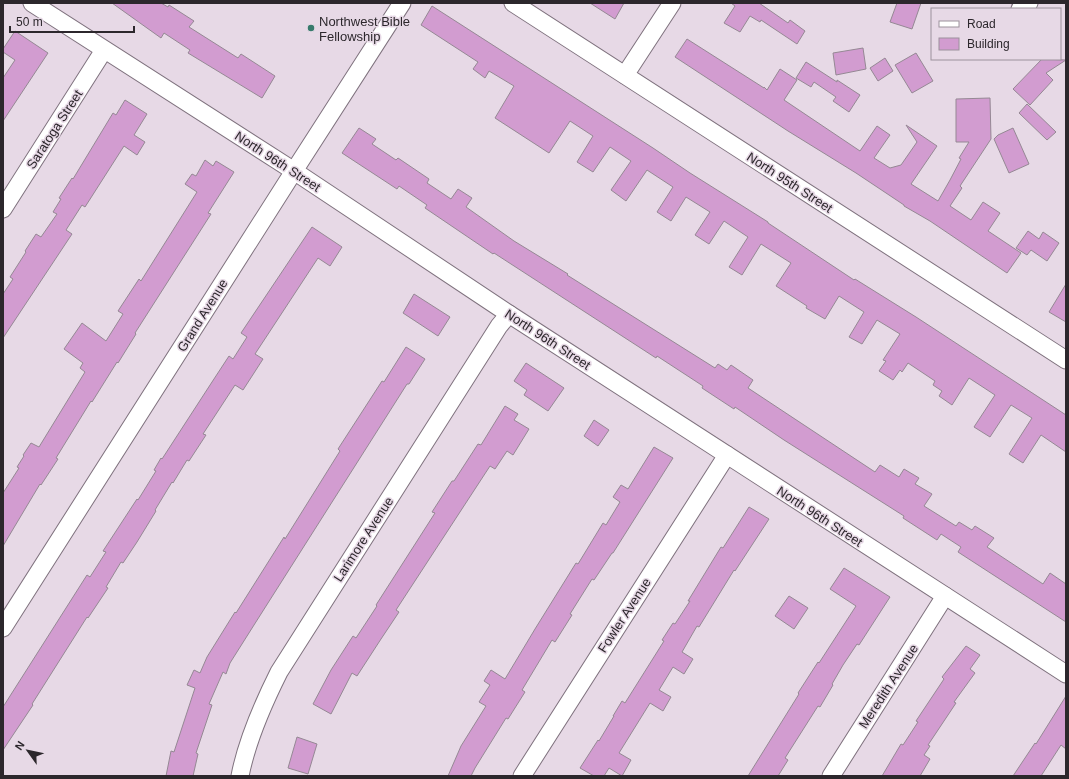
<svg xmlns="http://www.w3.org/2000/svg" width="1069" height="779" font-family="Helvetica,sans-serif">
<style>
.building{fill:#d29cd0;stroke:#958894}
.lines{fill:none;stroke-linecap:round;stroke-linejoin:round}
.minor-casing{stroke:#7f727e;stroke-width:19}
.minor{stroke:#fff;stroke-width:17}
.poi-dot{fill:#377a6c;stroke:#e7d9e6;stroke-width:1.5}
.labels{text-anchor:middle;stroke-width:3;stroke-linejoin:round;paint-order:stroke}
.poi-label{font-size:13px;fill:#2c272c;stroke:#e7d9e6;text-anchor:start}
.street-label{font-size:13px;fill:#2c272c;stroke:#e7d9e6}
</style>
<rect width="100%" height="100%" fill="#e7d9e6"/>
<g class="building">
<path d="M 112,3 L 161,3 L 168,7 L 169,5 L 194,21 L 189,27 L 238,58 L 241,54 L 275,76 L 262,98 L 188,53 L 190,50 L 164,33 L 161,38 Z"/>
<path d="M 590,3 L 624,3 L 615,19 Z"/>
<path d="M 731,3 L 759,3 L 788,23 L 790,20 L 805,31 L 797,44 L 761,20 L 760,22 L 750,16 L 740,32 L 724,23 L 735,6 Z"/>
<path d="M 897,3 L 921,3 L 912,29 L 890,22 Z"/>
<path d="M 432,6 L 653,148 L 690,173 L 768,222 L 768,223 L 854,280 L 855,279 L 916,317 L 1066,415 L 1066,452 L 1041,435 L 1023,463 L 1009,454 L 1032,418 L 1011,405 L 990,437 L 974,427 L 995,395 L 969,378 L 952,405 L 939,396 L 942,391 L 933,385 L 935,381 L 908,363 L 902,372 L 900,370 L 893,380 L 879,371 L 886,361 L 883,360 L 900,334 L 877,320 L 862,344 L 849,337 L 864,312 L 839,296 L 825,319 L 806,308 L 807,306 L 776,286 L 791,263 L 761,244 L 742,275 L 729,267 L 748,237 L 724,221 L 709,244 L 695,235 L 710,212 L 686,197 L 671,221 L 657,212 L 673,187 L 647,170 L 626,201 L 611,190 L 631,161 L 610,147 L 593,172 L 577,162 L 593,136 L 570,121 L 549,153 L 495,118 L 514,86 L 489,71 L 485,78 L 473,69 L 478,62 L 421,25 Z"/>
<path d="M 15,31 L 48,53 L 3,121 L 3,78 L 15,60 L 3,52 L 3,49 Z"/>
<path d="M 687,39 L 764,88 L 764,87 L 767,90 L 780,69 L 797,80 L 784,100 L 860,151 L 877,126 L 890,135 L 874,158 L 890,168 L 901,165 L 917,142 L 906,125 L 937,146 L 911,184 L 938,201 L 950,180 L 961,159 L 959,158 L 969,142 L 956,142 L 956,99 L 990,98 L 991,139 L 960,186 L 962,188 L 950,206 L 971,220 L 983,202 L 1000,213 L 988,231 L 1021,253 L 1007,273 L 930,221 L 904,206 L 904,205 L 856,173 L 788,131 L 675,57 Z"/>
<path d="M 863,48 L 866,69 L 836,75 L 833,53 Z"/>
<path d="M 916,53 L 933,81 L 912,93 L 895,65 Z"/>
<path d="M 885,58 L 893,71 L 878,81 L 870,68 Z"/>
<path d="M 1042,59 L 1066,60 L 1046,73 L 1053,80 L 1030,105 L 1013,89 Z"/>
<path d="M 806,62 L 837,82 L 837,80 L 860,95 L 849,112 L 833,101 L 836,97 L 814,82 L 811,87 L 796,78 Z"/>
<path d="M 125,100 L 147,114 L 134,135 L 145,142 L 137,155 L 124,146 L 85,207 L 82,205 L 66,230 L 72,234 L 3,338 L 3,294 L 13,279 L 10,277 L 26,252 L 25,251 L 36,234 L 41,237 L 57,214 L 53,212 L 61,199 L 59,198 L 72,178 L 73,179 L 113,113 L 116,115 Z"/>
<path d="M 1027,104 L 1056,132 L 1047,140 L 1019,113 Z"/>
<path d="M 359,128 L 376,139 L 372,144 L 396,160 L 398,158 L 429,179 L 427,183 L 451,199 L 458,189 L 472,198 L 466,207 L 514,241 L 568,274 L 567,275 L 715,368 L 718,364 L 727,370 L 731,365 L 753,380 L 748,388 L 875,472 L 880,465 L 899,477 L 904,469 L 919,478 L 915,484 L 932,494 L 924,506 L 956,526 L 959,522 L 972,530 L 975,526 L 994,538 L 987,547 L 1043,584 L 1050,573 L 1066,584 L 1066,622 L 958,552 L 961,547 L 941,534 L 937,540 L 903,518 L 904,516 L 784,440 L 735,407 L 734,409 L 702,388 L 703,386 L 657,356 L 656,358 L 494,253 L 493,254 L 425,208 L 427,205 L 399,186 L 397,189 L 342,153 Z"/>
<path d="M 1013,128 L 1029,164 L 1009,173 L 994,139 L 998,135 Z"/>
<path d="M 205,160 L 213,166 L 216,161 L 234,172 L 208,213 L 211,214 L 135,333 L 136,334 L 118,363 L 117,362 L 92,402 L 91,401 L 56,458 L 58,459 L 41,485 L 40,484 L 3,546 L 3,493 L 19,468 L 17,467 L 24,456 L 23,455 L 31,443 L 39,447 L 85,372 L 80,368 L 83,363 L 64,349 L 82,323 L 106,341 L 123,314 L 118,311 L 139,279 L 141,281 L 197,192 L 185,184 L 192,174 L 196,176 Z"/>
<path d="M 312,227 L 342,247 L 330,266 L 318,258 L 255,354 L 263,359 L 254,373 L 243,390 L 235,385 L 203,434 L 206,435 L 189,461 L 187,460 L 173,483 L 172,482 L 155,510 L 156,511 L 137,542 L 123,563 L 121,562 L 106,587 L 108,588 L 88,618 L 87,617 L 32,704 L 33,705 L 3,750 L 3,707 L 87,575 L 90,577 L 106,552 L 103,551 L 137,499 L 138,500 L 156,471 L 154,470 L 161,458 L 162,459 L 212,382 L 229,356 L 233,359 L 247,337 L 241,333 Z"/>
<path d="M 1028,231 L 1039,239 L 1043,232 L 1059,243 L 1047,261 L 1031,250 L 1027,255 L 1016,248 Z"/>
<path d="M 1066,284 L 1066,322 L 1049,312 Z"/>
<path d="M 414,294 L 450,317 L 438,336 L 403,313 Z"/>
<path d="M 406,347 L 425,359 L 409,384 L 407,384 L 254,625 L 230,663 L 226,674 L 223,672 L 209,704 L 212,705 L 196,753 L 198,754 L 193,776 L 166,776 L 171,751 L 174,752 L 195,688 L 187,685 L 194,670 L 200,673 L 207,657 L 235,612 L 236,613 L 284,537 L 285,539 L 340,451 L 338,449 L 382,381 L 384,382 Z"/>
<path d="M 526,363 L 564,388 L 548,411 L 524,395 L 527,390 L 514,381 Z"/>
<path d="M 505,406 L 518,414 L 514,420 L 529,429 L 513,455 L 507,451 L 495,469 L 490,466 L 396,610 L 399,612 L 381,639 L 357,676 L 352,673 L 331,714 L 313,704 L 331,670 L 353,636 L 356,638 L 377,606 L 376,605 L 435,513 L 432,512 L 452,481 L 454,481 L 478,444 L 481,445 Z"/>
<path d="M 594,420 L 609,430 L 598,446 L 584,436 Z"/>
<path d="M 654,447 L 673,458 L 613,553 L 612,553 L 594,580 L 592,579 L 570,614 L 572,615 L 555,642 L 552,640 L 522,690 L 525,692 L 508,719 L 506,718 L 475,768 L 471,776 L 448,776 L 461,746 L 486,706 L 479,702 L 490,685 L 484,681 L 491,670 L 505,679 L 535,629 L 576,563 L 578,564 L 603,523 L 606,525 L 620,502 L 613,497 L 621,485 L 628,489 Z"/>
<path d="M 749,507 L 769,519 L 735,571 L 734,570 L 699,627 L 697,626 L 682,652 L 693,659 L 684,674 L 673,667 L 659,690 L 671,697 L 663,711 L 650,703 L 619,753 L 631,760 L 622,776 L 609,768 L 604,776 L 594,776 L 580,768 L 598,740 L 599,741 L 614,716 L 613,716 L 622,701 L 625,703 L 664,641 L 662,640 L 673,623 L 675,624 L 690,601 L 688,601 L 721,547 L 723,548 Z"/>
<path d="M 844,568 L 890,597 L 859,645 L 857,644 L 843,665 L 832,684 L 833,685 L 820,707 L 818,706 L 785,758 L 788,760 L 778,776 L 748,776 L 799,694 L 798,693 L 818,662 L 819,663 L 856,606 L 830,589 Z"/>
<path d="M 789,596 L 808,608 L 794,629 L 775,616 Z"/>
<path d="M 966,646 L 980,655 L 970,669 L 975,673 L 954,702 L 956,703 L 928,745 L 930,746 L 924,755 L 930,759 L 920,776 L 882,776 L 901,744 L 903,745 L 918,722 L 916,721 L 944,679 L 942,677 Z"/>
<path d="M 1066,696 L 1066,749 L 1061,745 L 1041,776 L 1013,776 L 1035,743 L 1036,744 Z"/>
<path d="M 297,737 L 317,744 L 308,774 L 288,768 Z"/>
</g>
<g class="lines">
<g class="minor-casing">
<g id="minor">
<path d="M 32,3 L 294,171 L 509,314 L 1066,674"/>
<path d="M 513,3 L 1066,360"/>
<path d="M 1020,9 L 1029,3"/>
<path d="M 625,75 L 672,3"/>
<path d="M 3,209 L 104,50"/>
<path d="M 3,628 L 294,171 L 402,3"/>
<path d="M 240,776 C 247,740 263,704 279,672 L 499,326 L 509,314"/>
<path d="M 522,776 L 727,455"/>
<path d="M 831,776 L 945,596"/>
</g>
</g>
<use href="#minor" class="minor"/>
</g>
<circle class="poi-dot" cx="311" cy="28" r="4"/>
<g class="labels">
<g class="poi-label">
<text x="319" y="26">Northwest Bible<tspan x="319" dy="15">Fellowship</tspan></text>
</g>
<g class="street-label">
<text transform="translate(54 129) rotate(-57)" y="5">Saratoga Street</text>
<text transform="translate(278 161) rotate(33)" y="5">North 96th Street</text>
<text transform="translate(790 182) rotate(33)" y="5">North 95th Street</text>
<text transform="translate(202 315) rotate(-58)" y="5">Grand Avenue</text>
<text transform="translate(548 339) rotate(33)" y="5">North 96th Street</text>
<text transform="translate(820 516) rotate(33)" y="5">North 96th Street</text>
<text transform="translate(363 539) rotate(-57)" y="5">Larimore Avenue</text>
<text transform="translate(624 615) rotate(-57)" y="5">Fowler Avenue</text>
<text transform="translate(888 686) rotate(-57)" y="5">Meredith Avenue</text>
</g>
</g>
<rect width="1069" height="779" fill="none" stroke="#2c272c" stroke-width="8"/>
<rect x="931" y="8" width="130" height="52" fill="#e7d9e6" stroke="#9c929c"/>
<rect x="939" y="21" width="20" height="6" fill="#ffffff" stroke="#9c929c"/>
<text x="967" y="28" font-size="12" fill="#2c272c">Road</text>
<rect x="939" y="38" width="20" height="12" fill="#d29cd0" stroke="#9c929c"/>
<text x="967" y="48" font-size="12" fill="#2c272c">Building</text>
<g transform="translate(28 751) rotate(303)" stroke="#e7d9e6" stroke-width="3" paint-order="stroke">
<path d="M0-3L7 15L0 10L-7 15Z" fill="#2c272c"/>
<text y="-6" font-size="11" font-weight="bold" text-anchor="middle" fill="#2c272c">N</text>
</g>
<path d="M10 26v6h124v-6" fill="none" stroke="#2c272c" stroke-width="2"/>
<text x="16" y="26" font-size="12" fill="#2c272c" stroke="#e7d9e6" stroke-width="3" paint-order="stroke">50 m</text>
</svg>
